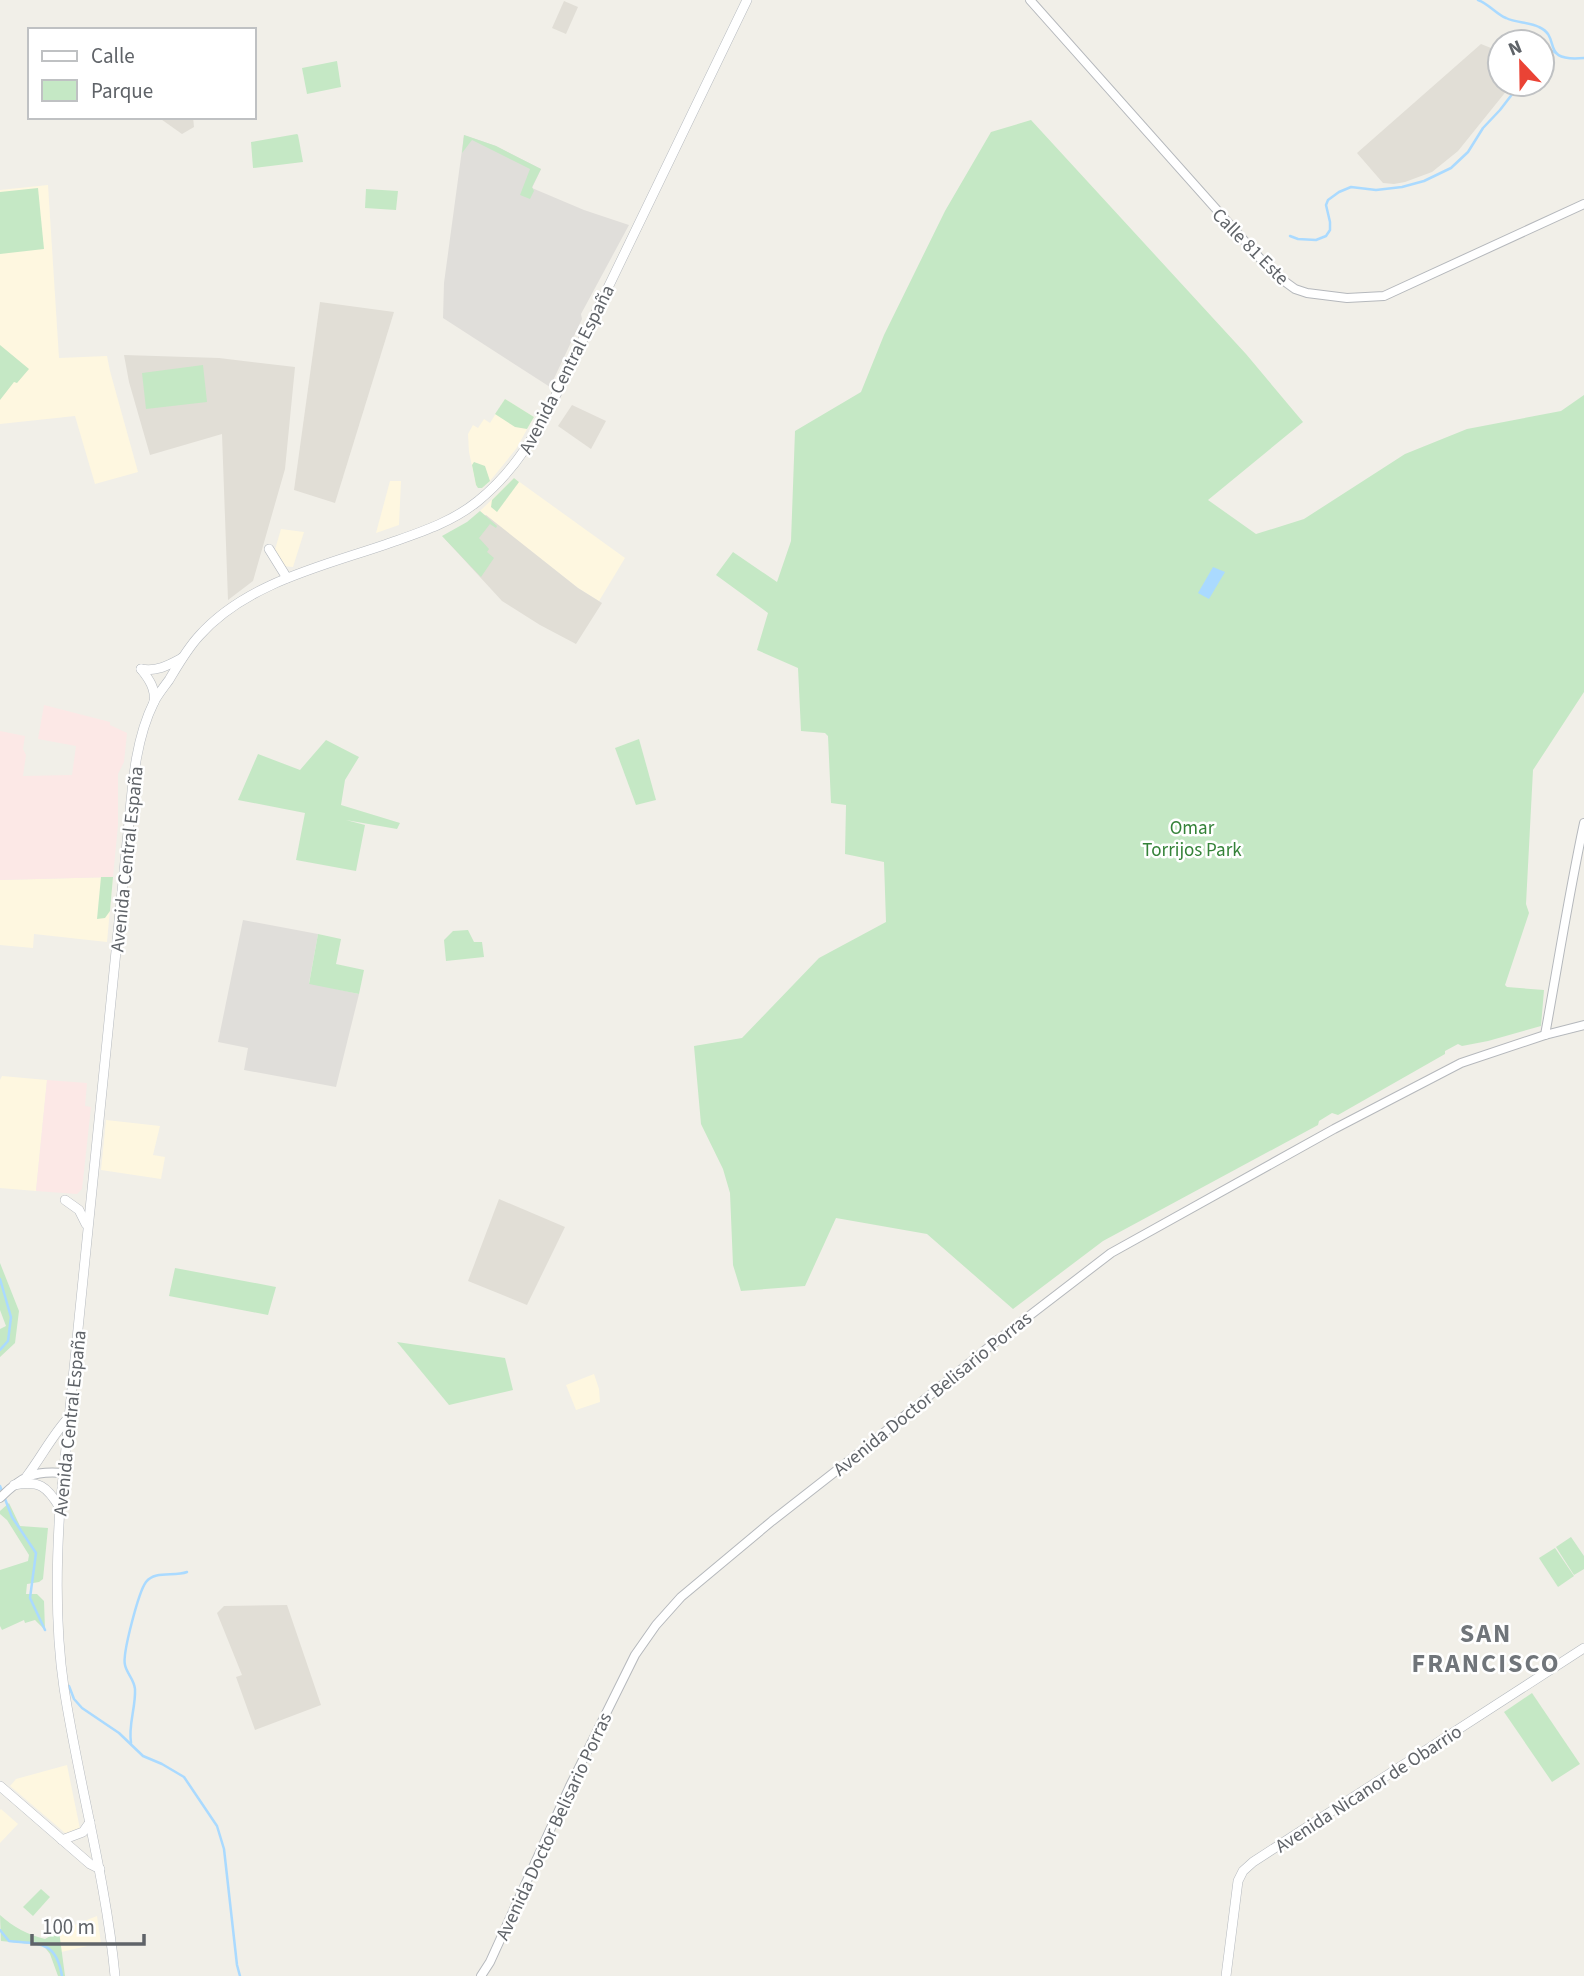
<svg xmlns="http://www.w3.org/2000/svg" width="1584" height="1976" font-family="'Source Sans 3',sans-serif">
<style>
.commercial{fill:#fef7e0}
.industrial{fill:#e0deda}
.education{fill:#e1ded6}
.medical{fill:#fce8e6}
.green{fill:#c5e8c5}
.water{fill:#aadaff}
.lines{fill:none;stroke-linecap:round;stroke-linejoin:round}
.stream{stroke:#aadaff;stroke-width:2.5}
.tertiary-casing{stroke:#b5b8bc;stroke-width:10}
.secondary-casing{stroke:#b6babf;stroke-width:10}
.tertiary{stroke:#fff;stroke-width:8}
.secondary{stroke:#fff;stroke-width:9}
.labels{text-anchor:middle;stroke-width:5;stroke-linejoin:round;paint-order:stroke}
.street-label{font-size:19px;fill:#5f6368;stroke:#fff}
.park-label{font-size:19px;fill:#348238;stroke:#fff}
.district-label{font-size:26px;font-weight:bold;letter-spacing:2px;fill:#70757a;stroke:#fff}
</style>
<rect width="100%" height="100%" fill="#f1efe8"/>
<g class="commercial">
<path d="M 48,185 L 59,358 L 107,356 L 110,371 L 138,472 L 95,484 L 75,416 L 0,424 L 0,190 Z"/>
<path d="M 505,399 L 534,417 L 516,449 L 490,481 L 482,488 L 478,488 L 476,485 L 469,452 L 468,434 L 473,425 L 478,428 L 484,419 L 490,423 Z"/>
<path d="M 514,478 L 625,558 L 599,601 L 578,588 L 480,511 Z"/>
<path d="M 390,481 L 401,481 L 399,525 L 376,533 Z"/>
<path d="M 281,529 L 304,532 L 293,567 L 282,566 L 274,553 Z"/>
<path d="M 113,877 L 107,942 L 34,934 L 33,948 L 0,945 L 0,880 Z"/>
<path d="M 2,1076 L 47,1080 L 36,1191 L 0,1188 L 0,1080 Z"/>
<path d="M 106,1120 L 160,1126 L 153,1155 L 165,1157 L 161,1179 L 101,1170 Z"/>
<path d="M 594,1374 L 599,1389 L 600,1402 L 576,1410 L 566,1385 Z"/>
<path d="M 67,1765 L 80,1829 L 71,1834 L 65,1833 L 10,1786 L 16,1779 Z"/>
<path d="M 1,1809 L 18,1824 L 0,1843 L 0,1810 Z"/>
<path d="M 97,1916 L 101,1943 L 61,1952 L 59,1931 Z"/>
</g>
<g class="industrial">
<path d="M 464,135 L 496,146 L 541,169 L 532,188 L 584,210 L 629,225 L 581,314 L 582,319 L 550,387 L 443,318 L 444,283 Z"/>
<path d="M 243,920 L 318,934 L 309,983 L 359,994 L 336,1087 L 244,1070 L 248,1048 L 218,1042 Z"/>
</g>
<g class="education">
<path d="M 564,1 L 578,7 L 566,34 L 552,28 Z"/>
<path d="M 1520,30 L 1528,30 L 1538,35 L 1545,47 L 1545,52 L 1542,55 L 1542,42 L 1501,42 Z"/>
<path d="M 1500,43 L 1500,84 L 1512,84 L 1458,151 L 1432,172 L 1405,182 L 1394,184 L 1383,183 L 1357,153 L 1481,44 L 1491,48 Z"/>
<path d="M 158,117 L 193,117 L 194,127 L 182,134 Z"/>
<path d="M 320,302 L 394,312 L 335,503 L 294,490 Z"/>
<path d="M 124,355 L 219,358 L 295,367 L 285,469 L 253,581 L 228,600 L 222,434 L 150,455 L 129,382 Z"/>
<path d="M 572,405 L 606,421 L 591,449 L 558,426 Z"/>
<path d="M 486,515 L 578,588 L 602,603 L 576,644 L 540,625 L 502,601 L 445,539 L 477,522 Z"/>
<path d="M 499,1199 L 565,1227 L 527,1305 L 468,1281 Z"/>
<path d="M 287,1605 L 321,1705 L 255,1730 L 236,1677 L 242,1675 L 217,1613 L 224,1606 Z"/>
</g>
<g class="medical">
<path d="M 44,705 L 110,722 L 110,725 L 127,733 L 124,762 L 118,774 L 118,825 L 113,877 L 0,880 L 0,731 L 25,736 L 23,749 L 26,755 L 23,776 L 72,775 L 76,746 L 38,739 Z"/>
<path d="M 47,1080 L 87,1083 L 85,1106 L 91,1107 L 82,1189 L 77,1194 L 36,1191 Z"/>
</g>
<g class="green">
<path d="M 337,61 L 341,87 L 307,94 L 302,68 Z"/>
<path d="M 1031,120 L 1246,354 L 1303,422 L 1208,500 L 1256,534 L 1304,519 L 1405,454 L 1467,429 L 1561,411 L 1584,395 L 1584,692 L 1533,770 L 1526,904 L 1529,913 L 1505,985 L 1507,987 L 1544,990 L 1541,1026 L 1488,1041 L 1462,1046 L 1458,1044 L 1445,1051 L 1445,1054 L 1338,1115 L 1332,1113 L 1319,1121 L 1318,1125 L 1103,1241 L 1013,1309 L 927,1234 L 836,1218 L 805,1286 L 741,1291 L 733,1265 L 730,1193 L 723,1169 L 701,1124 L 694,1046 L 742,1038 L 819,958 L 886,922 L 884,862 L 845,854 L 846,805 L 831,803 L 828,736 L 825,733 L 801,731 L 798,668 L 757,650 L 768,613 L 716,575 L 733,552 L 777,582 L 791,541 L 795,431 L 861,392 L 884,335 L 945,211 L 991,132 Z"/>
<path d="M 297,134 L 298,135 L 303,162 L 253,168 L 251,142 Z"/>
<path d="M 464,135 L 496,146 L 541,169 L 532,187 L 534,191 L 530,199 L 520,195 L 530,169 L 472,140 L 462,153 Z"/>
<path d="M 38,188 L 44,249 L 0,254 L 0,192 Z"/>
<path d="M 366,189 L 398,191 L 396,210 L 365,208 Z"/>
<path d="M 0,345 L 29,369 L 17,383 L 14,382 L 0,400 Z"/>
<path d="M 203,365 L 207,402 L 146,409 L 142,373 Z"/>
<path d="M 505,399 L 534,417 L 527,429 L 515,427 L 495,414 Z"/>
<path d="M 474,462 L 485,466 L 490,481 L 482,488 L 478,488 L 476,485 L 472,465 Z"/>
<path d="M 514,478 L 519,482 L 497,512 L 491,507 L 492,500 Z"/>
<path d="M 480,511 L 497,526 L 496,528 L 490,524 L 479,538 L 489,549 L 487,552 L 494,558 L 481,577 L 442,536 L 467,522 Z"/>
<path d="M 639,739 L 656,800 L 636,805 L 615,748 Z"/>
<path d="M 326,740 L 359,757 L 345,780 L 341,805 L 400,823 L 397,829 L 346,820 L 365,825 L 356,871 L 296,860 L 305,813 L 238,800 L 258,754 L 300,770 Z"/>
<path d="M 101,877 L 113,877 L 110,911 L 105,918 L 97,919 Z"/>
<path d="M 468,930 L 474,942 L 482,942 L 484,957 L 446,961 L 444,940 L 453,931 Z"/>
<path d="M 318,934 L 341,939 L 336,964 L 364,970 L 359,994 L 309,984 Z"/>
<path d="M 0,1263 L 19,1311 L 15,1343 L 0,1357 L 0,1329 L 6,1326 L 0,1310 Z"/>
<path d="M 175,1268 L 276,1287 L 268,1315 L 169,1296 Z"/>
<path d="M 397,1342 L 505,1358 L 513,1390 L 449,1405 Z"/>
<path d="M 9,1503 L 20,1526 L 48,1528 L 43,1579 L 39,1582 L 27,1584 L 26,1594 L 37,1594 L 44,1601 L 45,1630 L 35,1620 L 25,1623 L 24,1620 L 2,1630 L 0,1626 L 0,1570 L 28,1561 L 29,1555 L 7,1520 L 0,1514 L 0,1511 Z"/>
<path d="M 1571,1537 L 1584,1556 L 1584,1569 L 1574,1575 L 1556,1547 Z"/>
<path d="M 1555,1548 L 1574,1576 L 1558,1587 L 1539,1558 Z"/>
<path d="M 1532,1693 L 1580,1764 L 1552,1782 L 1504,1712 Z"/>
<path d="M 41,1889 L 50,1897 L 33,1916 L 23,1907 Z"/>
<path d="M 0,1915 C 13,1927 28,1935 45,1939 L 59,1931 L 65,1976 L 58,1976 L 50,1954 L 43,1945 L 1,1941 Z"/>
</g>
<path class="water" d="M 1213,567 L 1225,572 L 1209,599 L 1198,593 Z"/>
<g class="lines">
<g class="stream">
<path d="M 1478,0 C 1489,4 1496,14 1506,18 C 1516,23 1529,22 1539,27 C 1563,38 1538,62 1584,58"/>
<path d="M 1542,59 L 1547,53 L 1553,51 L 1556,53"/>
<path d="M 1290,236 L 1298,239 L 1316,240 L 1326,236 L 1330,230 L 1330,222 L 1326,205 L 1328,200 L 1339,192 L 1351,187 L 1376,190 L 1402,187 L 1424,181 L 1451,168 L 1468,152 L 1483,128 L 1500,110 L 1520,84"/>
<path d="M 0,1279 L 11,1317 L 8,1341 L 0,1350"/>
<path d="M 0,1486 L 12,1517 L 36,1553 L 30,1598 L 45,1630"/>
<path d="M 69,1686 L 74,1699 L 82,1708 L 119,1733 L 143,1756 L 162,1764 L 184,1777 L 217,1826 L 224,1849 L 237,1965 L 240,1976"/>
<path d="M 131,1743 C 128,1725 136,1707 135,1689 C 134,1679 127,1674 125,1665 C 122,1654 139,1591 146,1582 C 155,1570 174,1577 187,1572"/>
<path d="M 0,1930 L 9,1941 C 39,1944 56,1940 62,1976"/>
</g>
<g class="tertiary-casing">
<g id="tertiary">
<path d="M 1030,0 L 1273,273 L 1295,289 L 1307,293 L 1347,298 L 1384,296 L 1584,204"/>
<path d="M 1545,1035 C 1558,964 1569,893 1584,823"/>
<path d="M 0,1498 C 21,1477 33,1470 64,1473"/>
<path d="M 481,1976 L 490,1962 L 570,1786 L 635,1655 L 656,1625 L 681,1597 L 772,1521 L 859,1453 L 990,1346 L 1111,1253 L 1334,1129 L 1461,1063 L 1545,1035 L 1584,1025"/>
</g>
</g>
<g class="secondary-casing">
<g id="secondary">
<path d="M 269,549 L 287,578"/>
<path d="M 141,669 C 157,672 169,665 182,658"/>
<path d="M 141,669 C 149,679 156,689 154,702"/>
<path d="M 65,1200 L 79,1210 L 86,1224"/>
<path d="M 27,1476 C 42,1456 53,1434 70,1416"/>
<path d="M 14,1485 C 39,1480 47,1486 60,1508"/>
<path d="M 0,1786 L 90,1864 L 100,1869"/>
<path d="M 62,1840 L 83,1832 L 90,1822"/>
<path d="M 115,1976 C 106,1879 79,1785 64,1688 C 55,1628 56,1568 60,1508 L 127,842 C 132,796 133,744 154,702 C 158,694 164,687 169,680 C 178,665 187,649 199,636 C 246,583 323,566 387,544 C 418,533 451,523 478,501 C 516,470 536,434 558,391 L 747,0"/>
<path d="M 1226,1976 L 1238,1881 L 1243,1871 L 1253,1862 L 1584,1648"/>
</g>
</g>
<use href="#tertiary" class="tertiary"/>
<use href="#secondary" class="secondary"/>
</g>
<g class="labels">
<g class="street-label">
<text transform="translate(1251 246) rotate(45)" y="7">Calle 81 Este</text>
<text transform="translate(566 369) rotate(-63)" y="7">Avenida Central España</text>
<text transform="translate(126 859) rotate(-84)" y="7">Avenida Central España</text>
<text transform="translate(932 1393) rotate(-39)" y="7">Avenida Doctor Belisario Porras</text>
<text transform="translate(69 1423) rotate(-84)" y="7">Avenida Central España</text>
<text transform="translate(1368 1788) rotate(-33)" y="7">Avenida Nicanor de Obarrio</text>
<text transform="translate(553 1826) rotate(-65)" y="7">Avenida Doctor Belisario Porras</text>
</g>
<g class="park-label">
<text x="1192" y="834">Omar<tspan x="1192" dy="22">Torrijos Park</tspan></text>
</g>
<g class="district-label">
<text x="1486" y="1642">SAN<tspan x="1486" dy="30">FRANCISCO</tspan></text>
</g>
</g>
<rect x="28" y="28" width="228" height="91" fill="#ffffff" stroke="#bfc1c3" stroke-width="2"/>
<rect x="42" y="51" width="35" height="10" fill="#ffffff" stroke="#bfc1c3" stroke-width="2"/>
<text x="91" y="63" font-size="21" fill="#5f6368">Calle</text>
<rect x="42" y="80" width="35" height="21" fill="#c5e8c5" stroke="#bfc1c3" stroke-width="2"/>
<text x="91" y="98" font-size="21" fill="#5f6368">Parque</text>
<g transform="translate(1521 63) rotate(338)"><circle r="33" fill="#ffffff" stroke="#bfc1c3" stroke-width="2"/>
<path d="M0-5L12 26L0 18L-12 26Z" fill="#ea4335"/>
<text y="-10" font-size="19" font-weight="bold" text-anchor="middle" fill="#5f6368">N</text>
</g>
<path d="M32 1934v10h112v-10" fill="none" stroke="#5f6368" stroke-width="3.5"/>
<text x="42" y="1934" font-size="21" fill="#5f6368" stroke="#ffffff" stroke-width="5" paint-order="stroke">100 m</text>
</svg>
